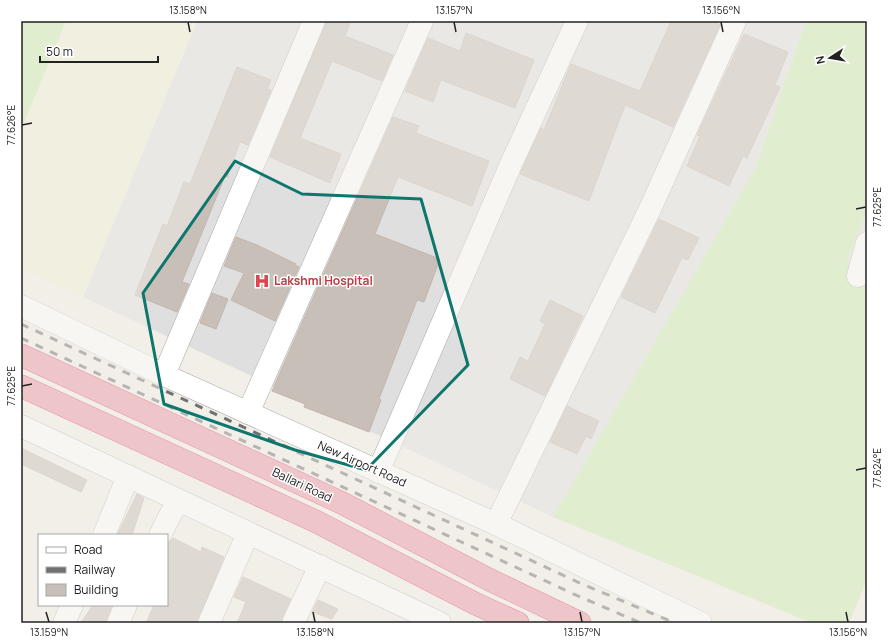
<svg xmlns="http://www.w3.org/2000/svg" width="888" height="644" font-family="Manrope,sans-serif">
<style>
.residential{fill:#e0dfdf}
.farmland{fill:#eef0d5}
.grass{fill:#cdebb0}
.building{fill:#c7bfb8;stroke:#c4b6ab}
.lines{fill:none;stroke-linecap:round;stroke-linejoin:round}
.minor-casing{stroke:#a9a9a9;stroke-width:23}
.highway-casing{stroke:#dc2a67;stroke-width:23}
.minor{stroke:#fff;stroke-width:22}
.highway{stroke:#e892a2;stroke-width:22}
.rail{stroke:#707070;stroke-width:3;stroke-dasharray:8 8;stroke-linecap:butt}
.marked{fill:none;stroke:#0f766e;stroke-width:3;stroke-linejoin:round}
.ticks{fill:none;stroke:#222;stroke-width:1.5}
.labels{text-anchor:middle;stroke-width:3;stroke-linejoin:round;paint-order:stroke}
.health-label{font-size:12px;font-weight:bold;fill:#be3a42;stroke:#fff;text-anchor:start}
.street-label{font-size:12px;fill:#222;stroke:#fff}
.neatline{fill:none;stroke:#222;stroke-width:1.5}
.ticks-label{font-size:10px;text-anchor:middle;fill:#222}
</style>
<rect width="100%" height="100%" fill="#f2efe9"/>
<g class="residential">
<path d="M 197,21 L 806,21 L 755,169 L 553,517 L 83,297 Z"/>
<path d="M 867,211 L 867,268 L 847,260 Z"/>
</g>
<path class="farmland" d="M 66,21 L 197,21 L 83,297 L 21,269 L 21,130 Z"/>
<g class="grass">
<path d="M 21,21 L 66,21 L 21,130 Z"/>
<path d="M 806,21 L 867,21 L 867,211 L 847,260 L 867,268 L 867,580 L 849,623 L 812,623 L 553,517 L 755,169 Z"/>
</g>
<g class="building">
<path d="M 326,21 L 351,21 L 345,36 L 393,55 L 382,81 L 332,61 L 300,138 L 341,154 L 330,183 L 270,157 Z"/>
<path d="M 671,21 L 712,21 L 720,25 L 673,127 L 625,105 L 589,201 L 520,174 L 541,128 L 544,130 L 571,64 L 640,91 Z"/>
<path d="M 466,33 L 534,60 L 515,108 L 441,80 L 433,102 L 405,91 L 428,38 L 460,51 Z"/>
<path d="M 744,34 L 788,52 L 775,85 L 780,87 L 747,158 L 743,156 L 729,186 L 687,166 L 700,136 L 697,135 Z"/>
<path d="M 237,67 L 271,80 L 267,89 L 271,90 L 248,145 L 240,142 L 227,177 L 225,176 L 182,282 L 189,284 L 177,312 L 135,295 L 163,224 L 167,226 L 184,182 L 190,184 Z"/>
<path d="M 393,117 L 419,126 L 416,133 L 489,161 L 472,206 L 398,177 L 375,234 L 440,259 L 424,302 L 417,300 L 379,399 L 381,400 L 369,432 L 304,407 L 305,404 L 272,391 Z"/>
<path d="M 659,219 L 699,238 L 688,260 L 682,258 L 655,313 L 621,297 Z"/>
<path d="M 236,237 L 257,245 L 296,264 L 295,265 L 299,267 L 275,321 L 231,300 L 244,273 L 224,266 Z"/>
<path d="M 212,293 L 228,299 L 216,329 L 200,323 Z"/>
<path d="M 550,300 L 583,316 L 545,396 L 510,379 L 520,357 L 528,361 L 545,324 L 540,321 Z"/>
<path d="M 567,406 L 599,421 L 591,439 L 586,436 L 577,454 L 550,442 Z"/>
<path d="M 21,448 L 87,480 L 81,492 L 21,464 Z"/>
<path d="M 137,494 L 144,498 L 132,535 L 117,535 Z"/>
<path d="M 173,538 L 201,552 L 202,547 L 224,557 L 197,623 L 146,623 L 154,605 L 167,605 L 167,545 Z"/>
<path d="M 243,577 L 291,599 L 281,623 L 237,623 L 246,602 L 234,597 Z"/>
<path d="M 318,600 L 338,609 L 332,619 L 312,612 Z"/>
<path d="M 93,605 L 112,605 L 106,623 L 81,623 Z"/>
</g>
<g class="lines">
<g class="minor-casing">
<g id="minor">
<path d="M 858,276 L 867,243"/>
<path d="M 21,306 L 164,375 L 496,524 L 701,623"/>
<path d="M 164,375 L 314,21"/>
<path d="M 248,413 L 422,21"/>
<path d="M 21,426 L 440,623"/>
<path d="M 378,472 L 511,164 L 577,21"/>
<path d="M 496,524 L 650,209 L 735,21"/>
<path d="M 104,535 L 128,476"/>
<path d="M 160,535 L 178,500"/>
<path d="M 64,623 L 72,605"/>
<path d="M 118,623 L 126,605"/>
<path d="M 209,623 L 248,533"/>
<path d="M 293,623 L 320,566"/>
</g>
</g>
<g class="highway-casing">
<g id="highway">
<path d="M 21,355 L 342,503 L 490,580 L 580,623"/>
<path d="M 21,386 L 315,521 L 476,604 L 518,623"/>
</g>
</g>
<use href="#minor" class="minor"/>
<use href="#highway" class="highway"/>
<g class="rail">
<path d="M 21,324 L 582,584 L 675,623"/>
<path d="M 21,338 L 578,596 L 641,623"/>
</g>
</g>
<path d="M0 0H888V644H0ZM 235,161 L 302,194 L 421,199 L 468,365 L 366,470 L 295,450 L 164,404 L 143,293 Z" fill="#f2efe9" fill-opacity=".55" fill-rule="evenodd"/>
<path class="marked" d="M 235,161 L 302,194 L 421,199 L 468,365 L 366,470 L 295,450 L 164,404 L 143,293 Z"/>
<path class="ticks" d="M 188,22 L 190,32M 454,22 L 456,32M 721,22 L 723,32M 22,125 L 32,123M 856,209 L 866,207M 22,386 L 32,384M 856,470 L 866,468M 46,612 L 49,622M 313,612 L 315,622M 580,612 L 582,622M 846,612 L 848,622"/>
<defs>
<g id="hospital-bare" transform="scale(1.2)"><path d="M-5-5h3v3.5h4V-5h3V5h-3V1.5h-4V5h-3Z" fill="#e0444e" stroke="#fff" stroke-width="2.5" paint-order="stroke"/></g>
</defs>
<g fill-rule="evenodd">
<use href="#hospital-bare" x="262" y="281"/>
</g>
<g class="labels">
<g class="health-label">
<text x="274" y="285">Lakshmi Hospital</text>
</g>
<g class="street-label">
<text transform="translate(362 464) rotate(24)" y="4">New Airport Road</text>
<text transform="translate(302 485) rotate(25)" y="4">Ballari Road</text>
</g>
</g>
<rect width="888" height="644" fill="none" stroke="#ffffff" stroke-width="44"/>
<rect x="38" y="534" width="130" height="72" fill="#ffffff" stroke="#a7a7a7"/>
<rect x="46" y="547" width="20" height="6" fill="#ffffff" stroke="#a7a7a7"/>
<text x="74" y="554" font-size="12" fill="#222222">Road</text>
<rect x="46" y="567" width="20" height="6" fill="#707070" stroke="#a7a7a7"/>
<text x="74" y="574" font-size="12" fill="#222222">Railway</text>
<rect x="46" y="584" width="20" height="12" fill="#c7bfb8" stroke="#a7a7a7"/>
<text x="74" y="594" font-size="12" fill="#222222">Building</text>
<g transform="translate(830 58) rotate(258)" stroke="#ffffff" stroke-width="3" paint-order="stroke">
<path d="M0-3L7 15L0 10L-7 15Z" fill="#222222"/>
<text y="-6" font-size="11" font-weight="bold" text-anchor="middle" fill="#222222">N</text>
</g>
<path d="M40 56v6h118v-6" fill="none" stroke="#222222" stroke-width="2"/>
<text x="46" y="56" font-size="12" fill="#222222" stroke="#ffffff" stroke-width="3" paint-order="stroke">50 m</text>
<rect x="22" y="22" width="844" height="600" class="neatline"/>
<g class="ticks-label">
<text x="188" y="14">13.158°N</text>
<text x="454" y="14">13.157°N</text>
<text x="721" y="14">13.156°N</text>
<text transform="translate(11 125) rotate(-90)" y="4">77.626°E</text>
<text transform="translate(877 207) rotate(-90)" y="4">77.625°E</text>
<text transform="translate(11 386) rotate(-90)" y="4">77.625°E</text>
<text transform="translate(877 468) rotate(-90)" y="4">77.624°E</text>
<text x="49" y="636">13.159°N</text>
<text x="315" y="636">13.158°N</text>
<text x="582" y="636">13.157°N</text>
<text x="848" y="636">13.156°N</text>
</g>
</svg>
